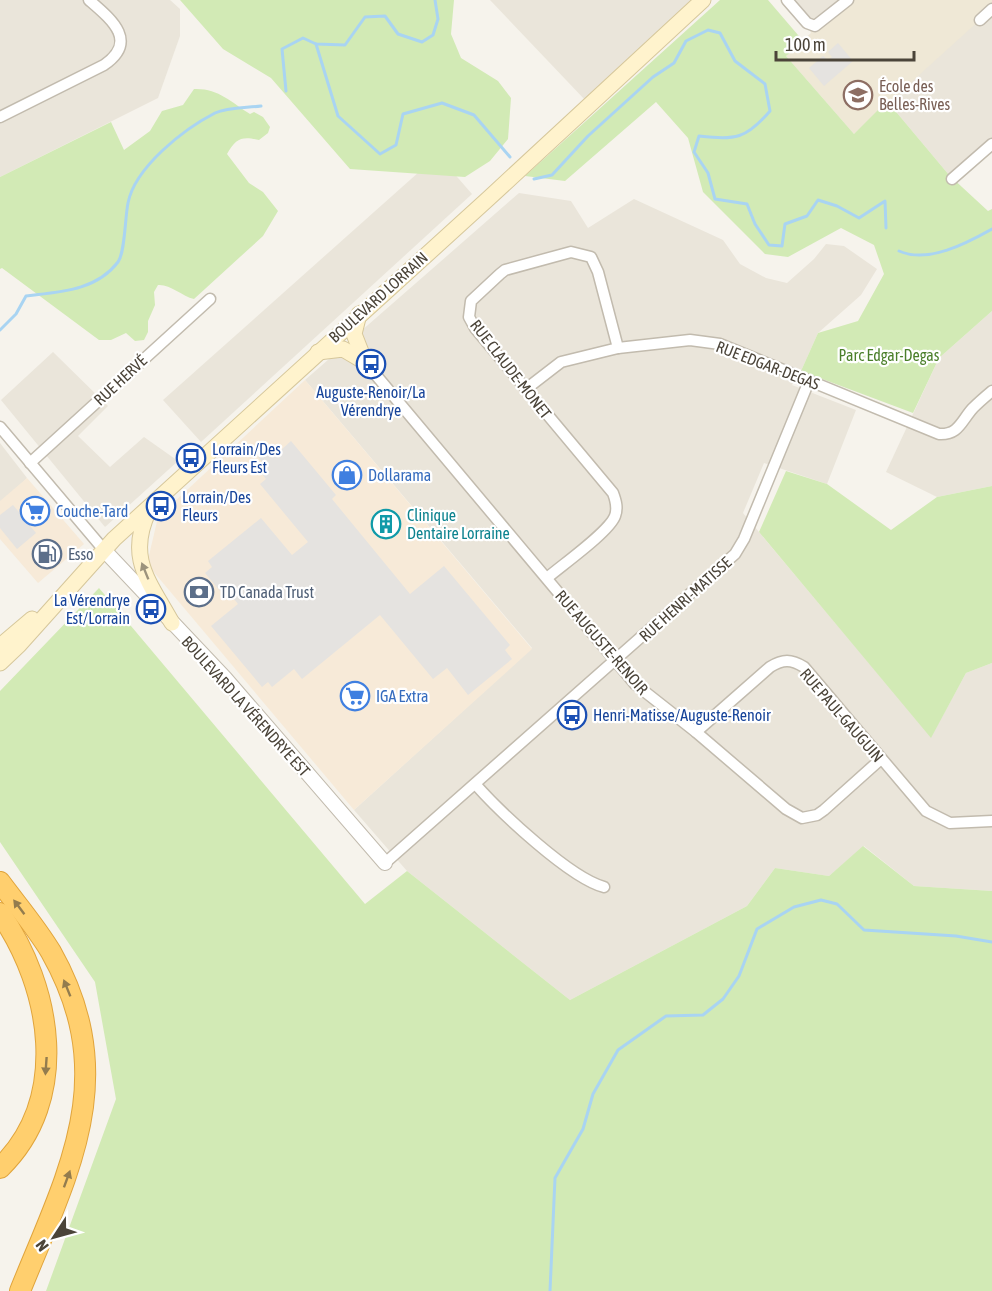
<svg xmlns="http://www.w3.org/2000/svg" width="992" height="1291" font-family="'Asap Condensed',sans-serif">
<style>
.residential{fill:#eae5da}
.commercial{fill:#f7ead8}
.education{fill:#efe8d6}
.green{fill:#d2eab5}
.parking{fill:#e5e3e0}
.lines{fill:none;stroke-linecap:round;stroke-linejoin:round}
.stream{stroke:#a9d4f2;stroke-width:3}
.minor-casing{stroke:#c2bbae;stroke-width:13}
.tertiary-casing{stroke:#c2bbae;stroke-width:16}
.secondary-casing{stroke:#d6c79b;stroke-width:17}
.motorway-casing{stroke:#e0a43c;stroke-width:22}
.minor{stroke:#fff;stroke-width:10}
.tertiary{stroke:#fff;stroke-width:14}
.secondary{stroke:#fff3cd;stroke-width:15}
.motorway{stroke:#ffcf6e;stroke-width:20}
.oneway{fill:#9c937c}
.oneway2{fill:#937c4e}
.labels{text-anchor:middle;stroke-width:4.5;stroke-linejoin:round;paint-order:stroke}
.education-label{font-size:16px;fill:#785e54;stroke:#fff;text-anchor:start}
.street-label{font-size:16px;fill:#4b4439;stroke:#fff}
.park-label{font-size:16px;fill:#4a7f2a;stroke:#fff}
.transit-label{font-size:16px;fill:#164399;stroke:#fff;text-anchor:start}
.shop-label{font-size:16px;fill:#366cbe;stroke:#fff;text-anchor:start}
.culture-label{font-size:16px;fill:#0d838f;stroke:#fff;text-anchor:start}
.service-label{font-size:16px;fill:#4e5e75;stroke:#fff;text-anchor:start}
</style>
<rect width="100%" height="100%" fill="#f6f3ec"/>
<g class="residential">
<path d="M 0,0 L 170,0 L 180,9 L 180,36 L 158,98 L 0,177 Z"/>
<path d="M 490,0 L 698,0 L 586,101 Z"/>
<path d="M 789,0 L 847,0 L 819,25 L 807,23 Z"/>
<path d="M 992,8 L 992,151 L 949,175 L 887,101 Z"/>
<path d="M 438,155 L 472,194 L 201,442 L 163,400 Z"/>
<path d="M 519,193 L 571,201 L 588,228 L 634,199 L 723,240 L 740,264 L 766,278 L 787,283 L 814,259 L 826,244 L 844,246 L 877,269 L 861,295 L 818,333 L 801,371 L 792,385 L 856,410 L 827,484 L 764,463 L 743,513 L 931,737 L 966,673 L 992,663 L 992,891 L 914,886 L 864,846 L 829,876 L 775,868 L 747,906 L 570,1000 L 407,871 L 354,810 L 532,648 L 305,380 Z"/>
<path d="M 992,311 L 992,486 L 937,497 L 886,472 L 939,358 Z"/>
<path d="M 53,352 L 108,406 L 78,436 L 110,467 L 144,437 L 178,461 L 105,527 L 1,400 Z"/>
<path d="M 0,443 L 27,478 L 0,503 Z"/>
</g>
<g class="commercial">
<path d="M 305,380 L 532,649 L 354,810 L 147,564 L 158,517 Z"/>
<path d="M 27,478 L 84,544 L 38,583 L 0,539 L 0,501 Z"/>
</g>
<path class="education" d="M 848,0 L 992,0 L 992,9 L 854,134 L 786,56 L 811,33 L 807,23 L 811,25 Z"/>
<g class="green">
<path d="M 180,0 L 454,0 L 451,34 L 461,58 L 498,81 L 511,98 L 508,139 L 490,161 L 465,177 L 350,169 L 271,78 L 223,49 Z"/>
<path d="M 720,0 L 768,0 L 804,42 L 786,56 L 854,134 L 887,101 L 949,175 L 988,211 L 992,209 L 992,311 L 939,358 L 913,413 L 801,371 L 818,333 L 858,321 L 884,274 L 874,245 L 841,228 L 788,257 L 765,254 L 703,192 L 688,138 L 656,102 L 565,181 L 525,176 Z"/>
<path d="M 194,89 C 218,88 231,102 250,114 L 254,112 L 263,117 L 270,127 L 268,133 L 259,140 C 242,136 236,138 227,154 L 249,183 L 263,192 L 278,211 L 263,236 L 194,299 C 182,296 170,284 158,285 L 154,292 L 155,305 L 148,321 L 148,332 L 144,340 L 135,341 L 126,333 L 111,340 L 99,340 L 2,268 L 0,269 L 0,177 L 111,122 L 124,150 L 150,131 L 162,111 L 183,105 Z"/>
<path d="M 786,471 L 827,484 L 891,530 L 937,497 L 992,486 L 992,663 L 966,673 L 931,738 L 759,532 Z"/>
<path d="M 99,588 L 365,904 L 407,871 L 570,1000 L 747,906 L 775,868 L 829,876 L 863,846 L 914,886 L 992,891 L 992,1291 L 46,1291 L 116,1099 L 95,982 L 0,842 L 0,691 Z"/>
</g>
<g class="parking">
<path d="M 838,43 L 853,61 L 824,86 L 809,68 L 823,56 L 828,60 L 832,57 L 828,52 Z"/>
<path d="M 291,441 L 336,495 L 332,499 L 410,594 L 444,566 L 510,645 L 505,650 L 512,659 L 468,695 L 447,668 L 433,679 L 380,615 L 302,679 L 294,669 L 272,687 L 268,682 L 262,687 L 211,626 L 238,604 L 225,588 L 220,591 L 205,573 L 212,567 L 208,561 L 261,518 L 292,555 L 308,542 L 260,484 L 266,479 L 259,470 L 265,465 L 258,457 L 274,444 L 280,451 Z"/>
<path d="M 13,505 L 36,533 L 17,549 L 0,528 L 0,515 Z"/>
</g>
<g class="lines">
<g class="stream">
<path d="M 316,44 L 338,116 L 380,154 L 396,145 L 403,114 L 442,103 L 474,115 L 510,157"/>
<path d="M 286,91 L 282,49 L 303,38 L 316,44 L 345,45 L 365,17 L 385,16 L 398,34 L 422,42 L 433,35 L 438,19 L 435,0"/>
<path d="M 534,179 L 552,175 L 588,136 L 653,77 L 674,63 L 686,41 L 708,30 L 720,33 L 735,61 L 765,84 L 770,111 C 746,139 736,140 699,136 L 694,152 L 708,173 L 715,199 L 747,204 L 755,224 L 769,245 L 782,246 L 785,224 L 807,216 L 818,200 L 837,206 L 859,218 L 885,201 L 886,228"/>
<path d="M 899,251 C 928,264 967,243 992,229"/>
<path d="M 0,330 L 16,314 L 26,296 C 59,292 96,291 118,262 C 125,253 125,217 128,203 C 135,167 184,129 215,113 C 228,107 247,108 261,106"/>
<path d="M 550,1291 L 555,1178 L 583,1129 L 593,1094 L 618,1050 L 666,1016 L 703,1015 L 723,999 L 739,976 L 757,929 L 794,907 L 821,900 L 837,904 L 864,930 L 956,936 L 992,942"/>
</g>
<g class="minor-casing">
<g id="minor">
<path d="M 787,0 L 807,23 L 815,26 L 848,0"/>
<path d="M 980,20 L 992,9"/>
<path d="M 0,117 L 104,65 C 139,41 111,19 89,0"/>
<path d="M 952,179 L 992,144"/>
<path d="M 365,362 L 635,684 L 696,732 L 786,809 L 802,818 L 817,815 L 824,810 L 881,759"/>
<path d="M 526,389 L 561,362 L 618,348 L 690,340 L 720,344 L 939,434 C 959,435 961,421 973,408 C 979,402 986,396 992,391"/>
<path d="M 0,427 L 104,550"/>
<path d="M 30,463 L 210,299"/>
<path d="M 547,578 C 562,565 609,532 615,516 C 618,508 616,501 613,493 L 475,328 L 469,317 L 471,301 L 500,274 L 505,270 L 571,252 L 591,257 L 598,272 L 618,348"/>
<path d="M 696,732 L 770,667 C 783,659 791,659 804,667 L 926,811 L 950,823 L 992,821"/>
<path d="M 476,785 C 501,813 570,878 604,887"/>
<path d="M 385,863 L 735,554 L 744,539 L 809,381"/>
</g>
</g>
<g class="tertiary-casing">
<path id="tertiary" d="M 104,550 L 225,678 L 385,863"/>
</g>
<g class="secondary-casing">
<g id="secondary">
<path d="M 359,314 L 354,334 L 365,362"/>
<path d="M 318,352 L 343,349 L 365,362"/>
<path d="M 149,510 C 126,558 149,581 172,623"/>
<path d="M 0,646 L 32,619"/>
<path d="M 0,663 L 19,645 L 114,539 L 489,198 L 703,0"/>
</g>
</g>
<g class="motorway-casing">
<g id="motorway">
<path d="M 0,882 C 17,905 36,927 51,952 C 122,1078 68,1172 20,1291"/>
<path d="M 0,913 C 52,988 71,1099 0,1168"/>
</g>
</g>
<use href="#minor" class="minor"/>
<use href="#tertiary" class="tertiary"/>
<use href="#secondary" class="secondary"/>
<use href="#motorway" class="motorway"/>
</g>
<defs><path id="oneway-solid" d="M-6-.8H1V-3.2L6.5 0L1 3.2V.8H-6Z" transform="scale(1.5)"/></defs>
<use class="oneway" href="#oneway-solid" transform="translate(145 571) rotate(-112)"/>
<g class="oneway2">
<use href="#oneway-solid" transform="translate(19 907) rotate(-127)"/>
<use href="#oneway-solid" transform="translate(67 988) rotate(-112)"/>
<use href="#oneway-solid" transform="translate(46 1066) rotate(94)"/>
<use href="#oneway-solid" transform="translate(67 1179) rotate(-70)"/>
</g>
<defs>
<g id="school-ring" transform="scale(1.5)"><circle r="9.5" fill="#fff" stroke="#8d6e63" stroke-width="1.5"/><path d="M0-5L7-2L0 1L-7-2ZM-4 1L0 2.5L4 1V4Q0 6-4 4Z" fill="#8d6e63"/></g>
<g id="bus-ring" transform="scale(1.5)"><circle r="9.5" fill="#fff" stroke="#1a4fb4" stroke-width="1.5"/><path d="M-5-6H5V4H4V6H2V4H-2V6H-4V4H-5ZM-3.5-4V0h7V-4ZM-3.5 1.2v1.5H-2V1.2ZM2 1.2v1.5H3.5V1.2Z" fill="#1a4fb4"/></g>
<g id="shop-ring" transform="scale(1.5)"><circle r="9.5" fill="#fff" stroke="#3f7fe0" stroke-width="1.5"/><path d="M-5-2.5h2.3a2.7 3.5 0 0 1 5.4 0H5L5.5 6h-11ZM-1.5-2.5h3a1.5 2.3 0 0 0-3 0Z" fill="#3f7fe0"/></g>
<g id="supermarket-ring" transform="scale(1.5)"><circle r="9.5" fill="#fff" stroke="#3f7fe0" stroke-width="1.5"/><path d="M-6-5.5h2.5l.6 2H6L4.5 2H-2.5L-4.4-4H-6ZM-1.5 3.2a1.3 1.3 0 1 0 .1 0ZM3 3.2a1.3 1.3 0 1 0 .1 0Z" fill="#3f7fe0"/></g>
<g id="building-ring" transform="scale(1.5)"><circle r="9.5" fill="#fff" stroke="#0f9aa8" stroke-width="1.5"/><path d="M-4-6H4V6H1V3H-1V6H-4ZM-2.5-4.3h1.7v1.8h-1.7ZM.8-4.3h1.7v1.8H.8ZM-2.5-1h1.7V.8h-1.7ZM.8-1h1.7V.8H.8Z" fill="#0f9aa8"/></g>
<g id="fuel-ring" transform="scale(1.5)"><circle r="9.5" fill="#fff" stroke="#5c6f8a" stroke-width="1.5"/><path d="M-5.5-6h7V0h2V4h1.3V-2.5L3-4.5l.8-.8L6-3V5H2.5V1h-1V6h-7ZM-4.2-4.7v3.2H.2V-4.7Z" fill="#5c6f8a"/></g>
<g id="bank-ring" transform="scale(1.5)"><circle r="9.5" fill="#fff" stroke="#5c6f8a" stroke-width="1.5"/><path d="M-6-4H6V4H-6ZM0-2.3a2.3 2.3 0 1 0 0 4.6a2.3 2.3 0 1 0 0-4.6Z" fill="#5c6f8a"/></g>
</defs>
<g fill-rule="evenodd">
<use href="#school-ring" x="858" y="95"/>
<use href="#bus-ring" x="371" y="364"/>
<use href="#bus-ring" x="191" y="458"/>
<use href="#shop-ring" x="347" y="475"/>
<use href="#bus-ring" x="161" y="506"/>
<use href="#supermarket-ring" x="35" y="511"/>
<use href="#building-ring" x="386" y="524"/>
<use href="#fuel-ring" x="47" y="554"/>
<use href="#bank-ring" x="199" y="592"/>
<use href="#bus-ring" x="151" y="609"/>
<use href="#supermarket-ring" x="355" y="696"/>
<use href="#bus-ring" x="572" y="715"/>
</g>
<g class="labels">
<g class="education-label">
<text x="879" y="92">École des<tspan x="879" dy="18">Belles-Rives</tspan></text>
</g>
<g class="street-label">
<text transform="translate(378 297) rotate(-42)" y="6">BOULEVARD LORRAIN</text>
<text transform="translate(768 365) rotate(21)" y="6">RUE EDGAR-DEGAS</text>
<text transform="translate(511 369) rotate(52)" y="6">RUE CLAUDE-MONET</text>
<text transform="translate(120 380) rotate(-43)" y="6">RUE HERVÉ</text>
<text transform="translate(685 599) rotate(-42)" y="6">RUE HENRI-MATISSE</text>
<text transform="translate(602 642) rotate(49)" y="6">RUE AUGUSTE-RENOIR</text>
<text transform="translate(246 706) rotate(48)" y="6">BOULEVARD LA VÉRENDRYE EST</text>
<text transform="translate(842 715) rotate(49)" y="6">RUE PAUL-GAUGUIN</text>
</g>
<g class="park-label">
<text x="889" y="361">Parc Edgar-Degas</text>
</g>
<g class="transit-label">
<text x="371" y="398" text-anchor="middle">Auguste-Renoir/La<tspan x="371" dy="18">Vérendrye</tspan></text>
<text x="212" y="455">Lorrain/Des<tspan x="212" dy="18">Fleurs Est</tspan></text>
<text x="182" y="503">Lorrain/Des<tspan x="182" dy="18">Fleurs</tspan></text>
<text x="130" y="606" text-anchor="end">La Vérendrye<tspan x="130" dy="18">Est/Lorrain</tspan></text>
<text x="593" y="721">Henri-Matisse/Auguste-Renoir</text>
</g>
<g class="shop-label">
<text x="368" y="481">Dollarama</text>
<text x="56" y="517">Couche-Tard</text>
<text x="376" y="702">IGA Extra</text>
</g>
<g class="culture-label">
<text x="407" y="521">Clinique<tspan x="407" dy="18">Dentaire Lorraine</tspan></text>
</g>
<g class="service-label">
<text x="68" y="560">Esso</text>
<text x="220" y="598">TD Canada Trust</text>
</g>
</g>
<g transform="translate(54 1237) rotate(234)" stroke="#ffffff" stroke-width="4.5" paint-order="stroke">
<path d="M0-4.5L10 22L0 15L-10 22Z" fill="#4b4439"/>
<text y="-9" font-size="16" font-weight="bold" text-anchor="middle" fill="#4b4439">N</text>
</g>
<path d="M776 51v9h138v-9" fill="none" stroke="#4b4439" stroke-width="3"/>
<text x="785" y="51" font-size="18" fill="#4b4439" stroke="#ffffff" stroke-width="4.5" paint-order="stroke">100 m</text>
</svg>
